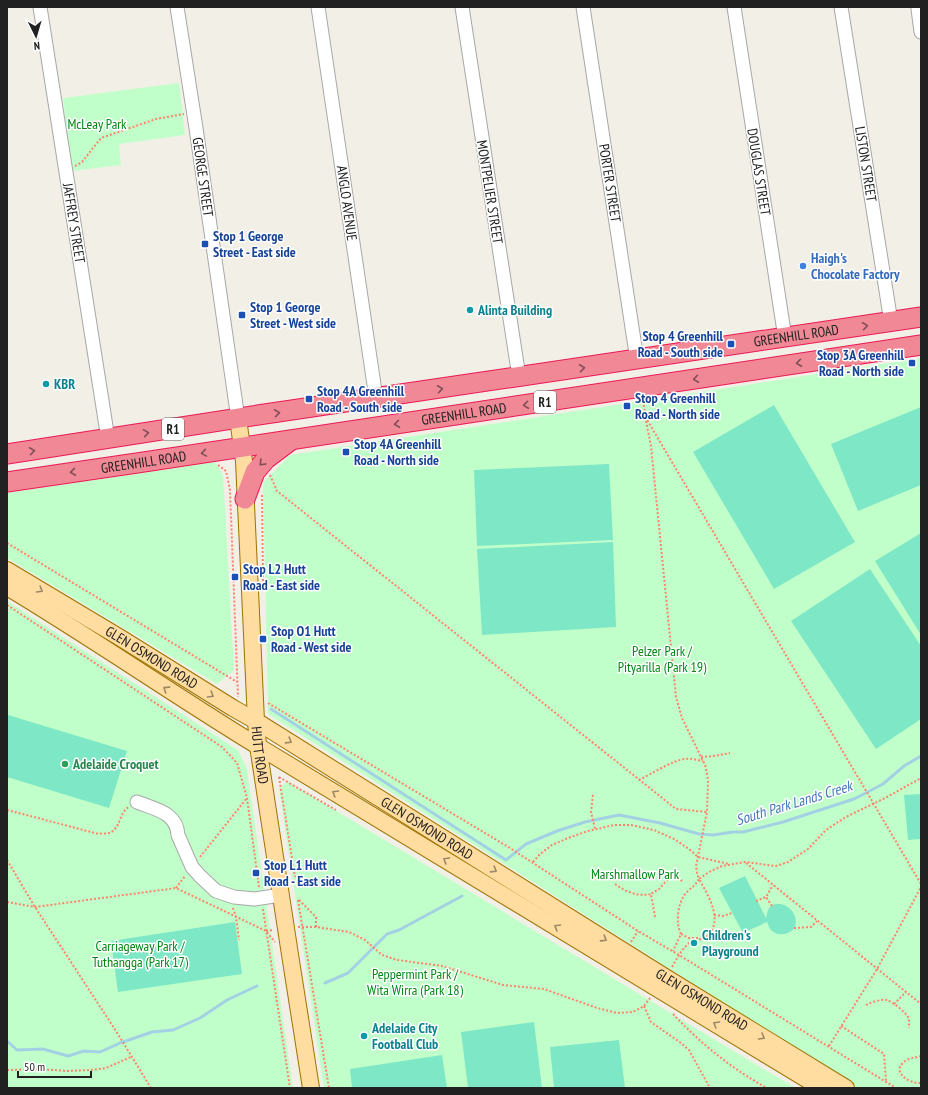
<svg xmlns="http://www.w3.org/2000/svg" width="928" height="1095" font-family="'PT Sans Narrow',sans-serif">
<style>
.park{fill:#c1ffca}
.pitch{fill:#7ee8c6}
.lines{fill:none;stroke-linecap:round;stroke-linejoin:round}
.stream{stroke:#a3d1e4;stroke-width:3}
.minor-casing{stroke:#a8a8a8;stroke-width:15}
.major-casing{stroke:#9e7300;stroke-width:18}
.highway-casing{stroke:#ed1753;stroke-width:21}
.path{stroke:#ff836b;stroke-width:2;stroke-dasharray:2 2;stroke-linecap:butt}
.minor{stroke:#fff;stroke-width:13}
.major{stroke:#ffdc9f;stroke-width:16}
.highway{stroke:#f08895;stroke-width:19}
.oneway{stroke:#7e4f55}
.oneway2{stroke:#9b8866}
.transit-dot{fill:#1a4fb4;stroke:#fff;stroke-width:1.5}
.shop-dot{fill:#3f7fe0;stroke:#fff;stroke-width:1.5}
.culture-dot{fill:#0f9aa8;stroke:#fff;stroke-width:1.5}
.leisure-dot{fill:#2e9e5b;stroke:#fff;stroke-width:1.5}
.labels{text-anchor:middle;stroke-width:3;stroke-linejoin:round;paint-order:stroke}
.shield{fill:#fff;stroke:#646464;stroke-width:1}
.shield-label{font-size:13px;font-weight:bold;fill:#212121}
.park-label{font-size:14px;fill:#028715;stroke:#fff}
.street-label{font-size:14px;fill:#212121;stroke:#fff}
.transit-label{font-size:14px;font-weight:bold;fill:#164399;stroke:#fff;text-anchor:start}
.shop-label{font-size:14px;font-weight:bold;fill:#366cbe;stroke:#fff;text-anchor:start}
.culture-label{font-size:14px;font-weight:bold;fill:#0d838f;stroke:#fff;text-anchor:start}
.leisure-label{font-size:14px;font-weight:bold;fill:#27864d;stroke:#fff;text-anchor:start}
.water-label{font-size:15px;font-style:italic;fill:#4277bc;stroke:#fff}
</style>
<rect width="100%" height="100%" fill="#f2efe7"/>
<g class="park">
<path d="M 179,83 L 185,135 L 119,144 L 121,165 L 72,171 L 63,98 Z"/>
<path d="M 921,358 L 921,1088 L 858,1088 L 268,714 L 263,483 L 290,455 Z"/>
<path d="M 215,462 L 223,475 L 234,670 L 217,684 L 7,558 L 7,493 Z"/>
<path d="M 7,601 L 238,750 L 247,769 L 293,1088 L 7,1088 Z"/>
<path d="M 287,781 L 760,1067 L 796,1088 L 324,1088 L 279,789 Z"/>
</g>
<g class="pitch">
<path d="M 774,405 L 855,542 L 774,589 L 693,452 Z"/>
<path d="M 921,407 L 921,485 L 858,511 L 831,444 Z"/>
<path d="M 609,464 L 613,540 L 477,546 L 474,470 Z"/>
<path d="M 921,533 L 921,635 L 875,561 Z"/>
<path d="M 613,542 L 616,627 L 482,635 L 477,549 Z"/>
<path d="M 870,569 L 921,646 L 921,719 L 876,749 L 791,621 Z"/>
<path d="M 8,715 L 127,751 L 109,808 L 7,777 Z"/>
<path d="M 921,794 L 921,839 L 908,840 L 904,795 Z"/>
<path d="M 745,876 L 766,918 C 767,915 767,910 770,907 C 782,897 800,913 795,926 C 792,935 777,937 771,930 C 769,928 768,924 767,922 L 743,933 L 719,888 Z"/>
<path d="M 235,922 L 242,974 L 118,992 L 111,941 Z"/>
<path d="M 534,1022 L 542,1088 L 468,1088 L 461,1032 Z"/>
<path d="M 619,1040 L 625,1088 L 554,1088 L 550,1047 Z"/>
<path d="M 442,1055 L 447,1088 L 352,1088 L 350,1069 Z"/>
</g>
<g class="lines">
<g class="stream">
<path d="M 271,709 L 506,860 L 526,844 L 557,831 L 585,822 L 619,815 L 660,823 L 699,834 L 713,835 L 733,832 L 743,832 L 783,822 L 854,799 L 883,784 L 904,766 L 921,756"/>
<path d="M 325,983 L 348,973 L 387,934 L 399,930 L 462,896"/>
<path d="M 7,1041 L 17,1050 L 43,1049 L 68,1056 L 84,1051 L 100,1052 L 120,1043 L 152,1032 L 173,1030 L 200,1018 L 227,1000 L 257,986"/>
</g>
<g class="minor-casing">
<g id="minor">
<path d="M 40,7 L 108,439"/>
<path d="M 177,7 L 196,128 L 238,419"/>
<path d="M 318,7 L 376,398"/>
<path d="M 462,7 L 519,377"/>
<path d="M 583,7 L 637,360"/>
<path d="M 734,7 L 785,338"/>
<path d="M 841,7 L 891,322"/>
<path d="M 919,7 L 918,9 L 921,32"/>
<path d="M 137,802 C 154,809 177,812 178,835 L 192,867 L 200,876 L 216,891 L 234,897 L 254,899 L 281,895"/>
</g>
</g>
<g class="major-casing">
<g id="major">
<path id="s1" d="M 238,419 L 244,461 L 256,721 L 258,746 L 291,961 L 311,1088"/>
<path id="s2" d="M 7,570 L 119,637 L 233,708 L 256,721 L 665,977 L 846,1088"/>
<path d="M 7,587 C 87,635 164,688 243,737 L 821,1088"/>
</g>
</g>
<g class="highway-casing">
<g id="highway">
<path id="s3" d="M 7,454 L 258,415 L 921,317"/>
<path id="s4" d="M 7,482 L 137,463 L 921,345"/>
<path d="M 245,499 L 255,472 L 266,459 L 290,441"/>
</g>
</g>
<g class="path">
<path d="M 75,166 L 82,162 L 101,138 L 156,119 L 184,114"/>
<path d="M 643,401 L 646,418 L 921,884"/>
<path d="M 646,421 L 651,446 L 676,697 L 682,718 L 705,765 L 707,773 L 708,781 L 707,812 L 696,866 L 697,873 L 699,879 C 696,885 691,888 686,893 C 678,902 675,923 681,934 L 673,951"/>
<path d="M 218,465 L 226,471 L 230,490 L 238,697"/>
<path d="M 270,475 L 277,491 L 676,809 L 707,812"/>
<path d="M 262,495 L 263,582"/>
<path d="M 7,543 L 237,682"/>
<path d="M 7,605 L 222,747 L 237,763 L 247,798 L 259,887"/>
<path d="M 268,703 L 510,848 L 638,931 L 679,955 L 896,1088"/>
<path d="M 701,757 L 714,756 L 730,753"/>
<path d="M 279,777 L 336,810"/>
<path d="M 279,777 L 295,877"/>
<path d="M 639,780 C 651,774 672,761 684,759 C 690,758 697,760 703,761"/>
<path d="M 593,795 L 591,812 L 595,829"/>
<path d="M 7,810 L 99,834 C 102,833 106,834 109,833 C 121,829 119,812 129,807"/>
<path d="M 200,857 L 247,798"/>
<path d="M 7,860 L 35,907 L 116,1031 L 151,1088"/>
<path d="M 533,862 L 540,854 L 552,845 L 568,838 L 588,831 L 614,825 L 631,825 L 654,830 L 674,839 L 689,849 L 698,857 L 729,864"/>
<path d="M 746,863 L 921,1004"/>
<path d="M 615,884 C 626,892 638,897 651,894"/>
<path d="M 176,888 L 185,876"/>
<path d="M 298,900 L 329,1088"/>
<path d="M 299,900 L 316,917 L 316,927"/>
<path d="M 756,901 L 766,897"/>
<path d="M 7,902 L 35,907 L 176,888 L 266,931 L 275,942"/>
<path d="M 772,906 L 766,897 L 773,885"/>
<path d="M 233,908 L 236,917 L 239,940"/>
<path d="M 263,909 L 290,1088"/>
<path d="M 714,915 L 723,916 L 732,913"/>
<path d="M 655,917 L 651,894 L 659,889 L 670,877 L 683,881"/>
<path d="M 298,927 L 316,927 L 349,932 L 365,940 L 382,955 L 397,960 L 442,966 L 503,985 L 544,989 L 597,1008 L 617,1013 L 633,1012 L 644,1006 L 650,998"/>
<path d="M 794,928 L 811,927 L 817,921"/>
<path d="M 266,931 L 274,930"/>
<path d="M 681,934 L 689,938 L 699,938"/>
<path d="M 631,942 L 638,931"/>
<path d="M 672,967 C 677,959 681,950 688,944 C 693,940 701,940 706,937 C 725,922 708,895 699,879 L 709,872 L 722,866 L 745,862 L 776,866 L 788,862 L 808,849 L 826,830 L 835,824 L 846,817 L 887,797 L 921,778"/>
<path d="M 894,1004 L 906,992"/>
<path d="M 866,1005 C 872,1002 881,999 887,1000 C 893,1002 907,1013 909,1019 C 909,1022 909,1025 909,1028"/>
<path d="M 644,1006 L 651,1022 L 681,1043 L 689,1050 L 710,1088"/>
<path d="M 673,1014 C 700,1043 732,1069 767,1088"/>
<path d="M 841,1026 L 884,1054 L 886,1081"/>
<path d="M 829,1046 L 877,969 L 921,887"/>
<path d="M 921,1056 C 915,1058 907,1058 903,1063 C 892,1073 910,1084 921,1083"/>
<path d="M 7,1070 L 41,1069 L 66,1071 L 91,1070 L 106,1068 L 131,1057"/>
</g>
<use href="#minor" class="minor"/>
<use href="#major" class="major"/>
<use href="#highway" class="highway"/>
</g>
<defs><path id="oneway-chevron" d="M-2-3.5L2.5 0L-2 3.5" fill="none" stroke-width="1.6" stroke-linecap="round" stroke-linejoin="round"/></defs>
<g class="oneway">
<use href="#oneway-chevron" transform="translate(865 326) rotate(-8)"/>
<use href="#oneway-chevron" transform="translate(799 363) rotate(172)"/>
<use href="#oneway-chevron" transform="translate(582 368) rotate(-8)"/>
<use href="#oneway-chevron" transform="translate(696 379) rotate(172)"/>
<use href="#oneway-chevron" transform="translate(440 389) rotate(-8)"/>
<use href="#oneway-chevron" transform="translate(526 405) rotate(172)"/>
<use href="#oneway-chevron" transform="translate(277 413) rotate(-8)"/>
<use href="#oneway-chevron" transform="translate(397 424) rotate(172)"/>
<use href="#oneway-chevron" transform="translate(146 433) rotate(-9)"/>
<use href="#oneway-chevron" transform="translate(32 451) rotate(-8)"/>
<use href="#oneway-chevron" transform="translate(204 453) rotate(171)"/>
<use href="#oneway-chevron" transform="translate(262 463) rotate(133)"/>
<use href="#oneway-chevron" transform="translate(73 472) rotate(172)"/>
</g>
<g class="oneway2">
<use href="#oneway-chevron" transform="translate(40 590) rotate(31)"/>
<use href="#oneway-chevron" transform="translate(166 689) rotate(-147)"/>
<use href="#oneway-chevron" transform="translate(211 695) rotate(31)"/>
<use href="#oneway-chevron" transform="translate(289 741) rotate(32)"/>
<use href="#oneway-chevron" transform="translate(335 793) rotate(-149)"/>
<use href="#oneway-chevron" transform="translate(446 860) rotate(-149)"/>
<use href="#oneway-chevron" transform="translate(494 870) rotate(32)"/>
<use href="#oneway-chevron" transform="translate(557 927) rotate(-149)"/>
<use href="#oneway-chevron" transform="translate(604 939) rotate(32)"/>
<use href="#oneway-chevron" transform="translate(716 1024) rotate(-149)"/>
<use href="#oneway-chevron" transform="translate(762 1037) rotate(31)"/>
</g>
<g class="transit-dot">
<rect x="201" y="240" width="8" height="8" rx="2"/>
<rect x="238" y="311" width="8" height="8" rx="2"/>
<rect x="727" y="340" width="8" height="8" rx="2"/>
<rect x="908" y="359" width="8" height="8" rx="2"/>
<rect x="305" y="395" width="8" height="8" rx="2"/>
<rect x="623" y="402" width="8" height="8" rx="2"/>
<rect x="342" y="448" width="8" height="8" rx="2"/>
<rect x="231" y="573" width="8" height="8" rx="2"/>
<rect x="259" y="635" width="8" height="8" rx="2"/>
<rect x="252" y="869" width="8" height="8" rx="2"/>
</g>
<circle class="shop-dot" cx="803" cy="266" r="4"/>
<g class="culture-dot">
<circle cx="470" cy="310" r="4"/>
<circle cx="46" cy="384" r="4"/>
<circle cx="694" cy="943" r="4"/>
<circle cx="364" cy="1036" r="4"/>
</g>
<circle class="leisure-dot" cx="65" cy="764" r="4"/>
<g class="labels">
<g class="shield">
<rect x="534" y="391" width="22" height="22" rx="3"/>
<rect x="162" y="418" width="22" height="22" rx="3"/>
</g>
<g class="shield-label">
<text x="545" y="407">R1</text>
<text x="173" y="434">R1</text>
</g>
<g class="park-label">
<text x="97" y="129">McLeay Park</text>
<text x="662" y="656">Pelzer Park /<tspan x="662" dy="16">Pityarilla (Park 19)</tspan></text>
<text x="635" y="879">Marshmallow Park</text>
<text x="140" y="951">Carriageway Park /<tspan x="140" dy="16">Tuthangga (Park 17)</tspan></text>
<text x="415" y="979">Peppermint Park /<tspan x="415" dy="16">Wita Wirra (Park 18)</tspan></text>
</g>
<g class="street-label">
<text transform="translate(866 164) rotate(81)" y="5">LISTON STREET</text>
<text transform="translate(759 172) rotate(81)" y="5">DOUGLAS STREET</text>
<text transform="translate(203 177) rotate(82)" y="5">GEORGE STREET</text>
<text transform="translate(610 183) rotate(81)" y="5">PORTER STREET</text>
<text transform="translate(490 192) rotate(81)" y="5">MONTPELIER STREET</text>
<text transform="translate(347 203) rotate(82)" y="5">ANGLO AVENUE</text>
<text transform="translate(74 223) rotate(81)" y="5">JAFFREY STREET</text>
<text dy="5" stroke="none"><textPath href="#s3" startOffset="798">GREENHILL ROAD</textPath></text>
<text dy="5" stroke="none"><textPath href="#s4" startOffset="462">GREENHILL ROAD</textPath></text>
<text dy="5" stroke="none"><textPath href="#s4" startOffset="138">GREENHILL ROAD</textPath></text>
<text dy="5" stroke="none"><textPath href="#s2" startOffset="169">GLEN OSMOND ROAD</textPath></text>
<text dy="5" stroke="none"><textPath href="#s1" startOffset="337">HUTT ROAD</textPath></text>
<text dy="5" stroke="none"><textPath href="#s2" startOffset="493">GLEN OSMOND ROAD</textPath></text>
<text dy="5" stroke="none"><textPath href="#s2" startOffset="817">GLEN OSMOND ROAD</textPath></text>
</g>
<g class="transit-label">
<text x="213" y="241">Stop 1 George<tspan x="213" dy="16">Street - East side</tspan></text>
<text x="250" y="312">Stop 1 George<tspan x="250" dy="16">Street - West side</tspan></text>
<text x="723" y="341" text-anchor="end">Stop 4 Greenhill<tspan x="723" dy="16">Road - South side</tspan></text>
<text x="904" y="360" text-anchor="end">Stop 3A Greenhill<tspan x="904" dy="16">Road - North side</tspan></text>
<text x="317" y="396">Stop 4A Greenhill<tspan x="317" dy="16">Road - South side</tspan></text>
<text x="635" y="403">Stop 4 Greenhill<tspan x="635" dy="16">Road - North side</tspan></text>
<text x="354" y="449">Stop 4A Greenhill<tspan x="354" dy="16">Road - North side</tspan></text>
<text x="243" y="574">Stop L2 Hutt<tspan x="243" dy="16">Road - East side</tspan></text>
<text x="271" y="636">Stop O1 Hutt<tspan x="271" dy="16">Road - West side</tspan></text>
<text x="264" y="870">Stop L1 Hutt<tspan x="264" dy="16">Road - East side</tspan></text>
</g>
<g class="shop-label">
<text x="811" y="263">Haigh's<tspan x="811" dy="16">Chocolate Factory</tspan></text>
</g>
<g class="culture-label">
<text x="478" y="315">Alinta Building</text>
<text x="54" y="389">KBR</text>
<text x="702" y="940">Children's<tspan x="702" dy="16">Playground</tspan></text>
<text x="372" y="1033">Adelaide City<tspan x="372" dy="16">Football Club</tspan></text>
</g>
<g class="leisure-label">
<text x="73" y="769">Adelaide Croquet</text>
</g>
<g class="water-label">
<text transform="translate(794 803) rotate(-17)" y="5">South Park Lands Creek</text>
</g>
</g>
<rect width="928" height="1095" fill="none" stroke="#212121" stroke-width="16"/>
<g transform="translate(36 36) rotate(175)" stroke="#ffffff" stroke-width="3" paint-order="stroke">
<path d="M0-3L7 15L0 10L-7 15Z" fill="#212121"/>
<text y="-6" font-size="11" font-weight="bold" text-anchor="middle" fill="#212121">N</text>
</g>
<path d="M18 1071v6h73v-6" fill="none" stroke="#212121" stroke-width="2"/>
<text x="24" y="1071" font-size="12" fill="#212121" stroke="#ffffff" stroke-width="3" paint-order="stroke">50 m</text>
</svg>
